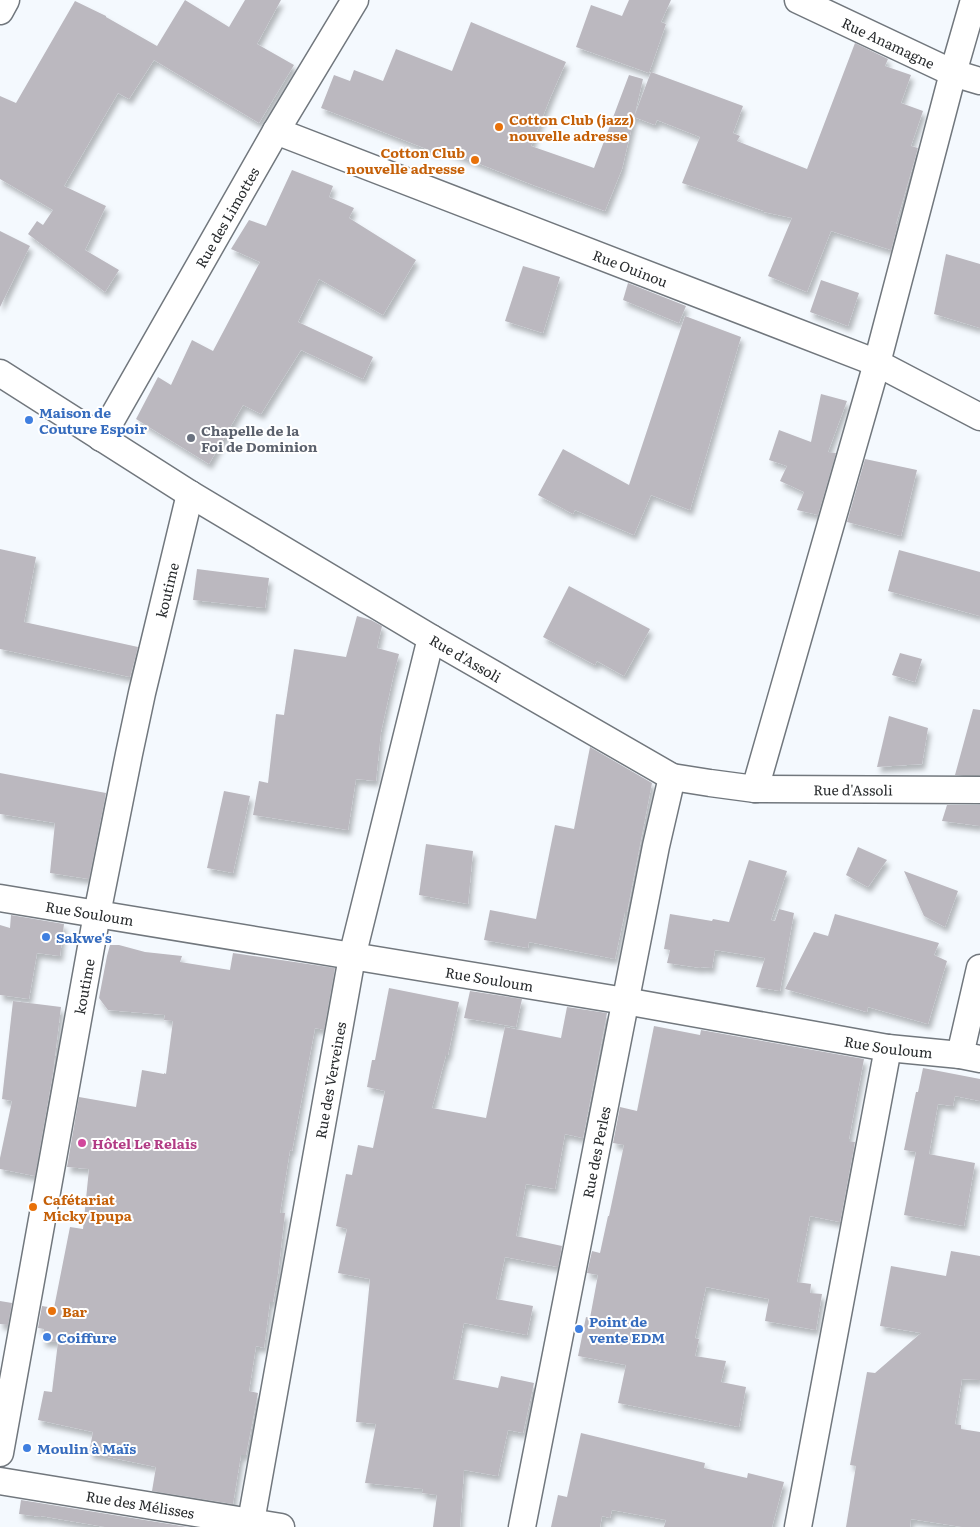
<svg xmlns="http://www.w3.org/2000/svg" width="980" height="1527" font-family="Literata,serif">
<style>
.building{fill:#bbb8bf;filter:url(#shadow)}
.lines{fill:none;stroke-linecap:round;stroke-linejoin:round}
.minor-casing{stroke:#71777d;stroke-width:29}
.minor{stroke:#fff;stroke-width:26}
.food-dot{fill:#e8710a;stroke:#fff;stroke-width:2}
.shop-dot{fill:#3f7fe0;stroke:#fff;stroke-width:2}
.worship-dot{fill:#6b7280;stroke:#fff;stroke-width:2}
.hotel-dot{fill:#d1479c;stroke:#fff;stroke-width:2}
.labels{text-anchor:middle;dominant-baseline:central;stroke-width:4;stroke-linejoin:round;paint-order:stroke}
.street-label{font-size:14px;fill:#292c2e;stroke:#fff}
.food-label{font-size:14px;font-weight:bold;fill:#c56008;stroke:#fff;text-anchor:start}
.shop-label{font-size:14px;font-weight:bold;fill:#366cbe;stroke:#fff;text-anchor:start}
.worship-label{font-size:14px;font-weight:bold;fill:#5b616d;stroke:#fff;text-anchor:start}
.hotel-label{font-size:14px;font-weight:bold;fill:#b23c85;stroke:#fff;text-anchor:start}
</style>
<defs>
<filter id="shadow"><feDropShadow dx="3" dy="5.5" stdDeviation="2.5" flood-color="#0004"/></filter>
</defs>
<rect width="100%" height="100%" fill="#f4f9fe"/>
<g class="building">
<path d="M185 0 229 27 245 0H281L257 44 294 65 259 123 154 60 129 99 118 93 64 186 106 206 85 250 119 270 105 292 28 234 37 221 43 225 53 210 0 179V96L16 103 75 1 106 16V17L157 46Z"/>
<path d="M629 0H671L661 22 666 24 649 73 576 47 591 5 622 16Z"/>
<path d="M471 22 566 62 551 96 531 146 594 168 629 75 643 79 622 169 605 211 533 185 439 148 437 153 321 108 334 75 350 81 354 70 383 81 396 49 452 71Z"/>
<path d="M855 43 888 59 885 66 911 75 901 103 923 111 911 146 918 148 896 224H898L891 250 831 231 807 292 768 276 792 218 764 212V211L682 183 700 137 657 120 655 125 634 117 651 72 743 106 733 133 740 136 737 141 807 169Z"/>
<path d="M292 170 333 186 329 197 354 208 349 218 416 260 383 315 319 279 298 322 373 357 363 379 301 350 261 414 243 405 209 464 136 419 158 377 171 385 192 340 213 351 260 262 231 249 249 220 266 226Z"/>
<path d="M0 231 30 246 0 307Z"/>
<path d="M946 254 980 264V328L934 314Z"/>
<path d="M523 266 560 277 543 333 505 321Z"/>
<path d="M821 280 859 293 848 326 810 312Z"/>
<path d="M628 283 686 306 679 323 623 300Z"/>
<path d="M685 316 741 337 690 510 651 495 634 535 575 510 573 514 538 495 563 449 629 485Z"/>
<path d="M821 394 847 401 828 452 836 453 818 515 797 510 804 492 780 481 787 466 769 460 779 430 811 442Z"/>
<path d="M865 459 917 470 901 536 847 522Z"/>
<path d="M0 549 36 557 24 622 138 647 130 677 0 649Z"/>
<path d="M899 550 980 572V616L888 591Z"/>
<path d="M197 569 269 578 265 608 193 600Z"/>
<path d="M569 586 650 629 624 676 597 661 595 665 543 637Z"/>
<path d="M357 616 371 620 382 626 377 648 399 654 394 673 381 732 376 781 356 779 348 830 253 815 259 781 268 783 276 714 284 715 294 649 346 657Z"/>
<path d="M900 653 922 659 915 682 892 675Z"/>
<path d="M973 709 980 710V775H955Z"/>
<path d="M889 716 928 728 922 764 877 767Z"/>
<path d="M590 747 652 783 627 912H625L615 959 529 942 528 948 484 940 490 910 536 919 555 825 574 829Z"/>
<path d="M0 773 106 793 89 879 50 873 55 823 0 814Z"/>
<path d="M224 791 250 796 233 873 207 868Z"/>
<path d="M947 805H980V826L942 821Z"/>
<path d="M426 844 473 851 468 904 419 895Z"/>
<path d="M858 847 887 860 868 887 846 875Z"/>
<path d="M749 860 787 871 771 920 775 921 779 909 794 913 780 991 756 987 765 958 715 950 712 968 702 967 701 968 667 963 670 950 664 949 670 914 712 921 713 919 729 922Z"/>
<path d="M904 871 958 891 945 927 924 916Z"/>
<path d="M835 914 939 943 934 955 947 961 928 1024 868 1007 867 1012 785 989 814 932 828 936Z"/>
<path d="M11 915 64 924 60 956 37 953 29 999 0 995V925L10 928Z"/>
<path d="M110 945H119L145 952 182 956 180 962 230 970 233 953 335 968 324 1030 315 1028 292 1151 290 1150 280 1213H285L278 1274 273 1302H270L264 1348 256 1346 249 1391 258 1393 246 1455H241L233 1504 152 1491 156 1467 89 1453 93 1432 38 1420 44 1391 52 1392 58 1342 42 1341 44 1329 38 1328 42 1306 54 1308 70 1227 83 1229 89 1169 67 1167 79 1097 136 1107 142 1070 164 1074V1073L166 1074 173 1021 164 1020 165 1015 108 1010 99 998 107 956Z"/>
<path d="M389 988 459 1002 448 1055H446L432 1108 486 1118 505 1027 561 1038 567 1007 607 1013 583 1138 565 1134 555 1189 526 1184 516 1236 562 1246 558 1267 505 1257 496 1299 533 1306 527 1335 464 1323 453 1379 498 1388 501 1376 534 1383 523 1433 508 1430 498 1476 464 1470 460 1527H433L437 1495 422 1493 423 1489 365 1483 376 1424 356 1422 370 1279 338 1273 347 1229 336 1226 346 1174 352 1175 358 1145 373 1148 385 1091 367 1087 372 1060H375Z"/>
<path d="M470 991 522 999 516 1027 464 1018Z"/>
<path d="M13 1001 61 1007 53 1073 35 1176 0 1169V1158L12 1101 2 1099Z"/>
<path d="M654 1026 700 1035 701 1030 864 1059 849 1139V1141L855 1142 840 1222 810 1216 797 1282 811 1284 810 1293 822 1294 816 1330 765 1321 769 1299 706 1287 695 1338 699 1339 695 1356 726 1361 721 1382 746 1387 739 1427 618 1403 626 1365 578 1356 586 1317 590 1318 598 1275 587 1273 592 1251 600 1253 608 1216H609L624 1145 613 1143 620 1107 637 1111Z"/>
<path d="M923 1068 980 1079V1101L955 1096 953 1106 938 1104 929 1154 975 1163 964 1226 904 1215 916 1152 904 1150 916 1092H918Z"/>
<path d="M951 1251 980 1256V1380L962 1379 955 1424 961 1425V1429L980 1432V1527H962L911 1519 910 1527H846L856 1466 850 1465 867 1372 875 1373 921 1333 880 1326 891 1266 946 1276Z"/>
<path d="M0 1301 12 1303 8 1325 0 1324Z"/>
<path d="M581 1433 705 1463 704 1468 747 1478 748 1473 784 1482 772 1527H664L666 1520 612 1510 610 1518 602 1516 600 1527H551L558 1495 567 1497Z"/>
<path d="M21 1500 188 1527H105L41 1516V1517L19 1514Z"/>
</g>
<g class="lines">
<defs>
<g id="minor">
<path id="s1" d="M798 0 953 73 980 81"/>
<path d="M0 11 6 0"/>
<path id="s2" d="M276 131 877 363 980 417"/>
<path id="s3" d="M0 373 190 494 431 638 672 777 710 783 755 789 980 790"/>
<path id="s4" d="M101 438 276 131 355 0"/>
<path d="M755 789 877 363 953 73 974 0"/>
<path id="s5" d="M0 898 625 1001 888 1048 960 1055 980 1059"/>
<path d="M960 1055 980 968"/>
<path id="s6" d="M0 1453 97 914 129 754 142 693 190 494"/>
<path id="s7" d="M0 1481 281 1527"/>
<path id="s8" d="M250 1527 352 957 431 638"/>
<path id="s9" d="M522 1527 656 846 672 777"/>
<path d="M798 1527 888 1048"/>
</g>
</defs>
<use href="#minor" class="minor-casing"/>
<use href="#minor" class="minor"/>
</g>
<g class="food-dot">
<circle cx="499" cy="127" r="5"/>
<circle cx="475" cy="160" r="5"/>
<circle cx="33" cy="1207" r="5"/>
<circle cx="52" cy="1311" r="5"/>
</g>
<g class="shop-dot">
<circle cx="29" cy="420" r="5"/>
<circle cx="46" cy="937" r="5"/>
<circle cx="579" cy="1329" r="5"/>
<circle cx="47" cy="1337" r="5"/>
<circle cx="27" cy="1448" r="5"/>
</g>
<circle class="worship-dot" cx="191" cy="438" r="5"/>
<circle class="hotel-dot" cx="82" cy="1143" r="5"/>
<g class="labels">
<g class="street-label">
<text stroke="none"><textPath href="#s1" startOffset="100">Rue Anamagne</textPath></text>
<text stroke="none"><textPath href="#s4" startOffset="254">Rue des Limottes</textPath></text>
<text stroke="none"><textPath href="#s2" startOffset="380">Rue Ouinou</textPath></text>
<text stroke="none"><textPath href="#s6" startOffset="879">koutime</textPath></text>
<text stroke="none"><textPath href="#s3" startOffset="546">Rue d'Assoli</textPath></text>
<text stroke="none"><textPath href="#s3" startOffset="966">Rue d'Assoli</textPath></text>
<text stroke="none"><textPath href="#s5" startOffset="91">Rue Souloum</textPath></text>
<text stroke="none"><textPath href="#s5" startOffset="496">Rue Souloum</textPath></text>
<text stroke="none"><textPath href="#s6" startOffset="474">koutime</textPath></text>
<text stroke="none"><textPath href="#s5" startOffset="901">Rue Souloum</textPath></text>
<text stroke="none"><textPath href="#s8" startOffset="454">Rue des Verveines</textPath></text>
<text stroke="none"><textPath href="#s9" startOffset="382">Rue des Perles</textPath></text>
<text stroke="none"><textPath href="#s7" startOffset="142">Rue des Mélisses</textPath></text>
</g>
<g class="food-label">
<text x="509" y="119">Cotton Club (jazz)<tspan x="509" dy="16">nouvelle adresse</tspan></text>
<text x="465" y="152" text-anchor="end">Cotton Club<tspan x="465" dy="16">nouvelle adresse</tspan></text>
<text x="43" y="1199">Cafétariat<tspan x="43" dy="16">Micky Ipupa</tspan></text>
<text x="62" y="1311">Bar</text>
</g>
<g class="shop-label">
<text x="39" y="412">Maison de<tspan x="39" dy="16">Couture Espoir</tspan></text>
<text x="56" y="937">Sakwe's</text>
<text x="589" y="1321">Point de<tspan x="589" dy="16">vente EDM</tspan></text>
<text x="57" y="1337">Coiffure</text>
<text x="37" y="1448">Moulin à Maïs</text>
</g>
<g class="worship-label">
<text x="201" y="430">Chapelle de la<tspan x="201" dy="16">Foi de Dominion</tspan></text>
</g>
<g class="hotel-label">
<text x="92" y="1143">Hôtel Le Relais</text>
</g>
</g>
</svg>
